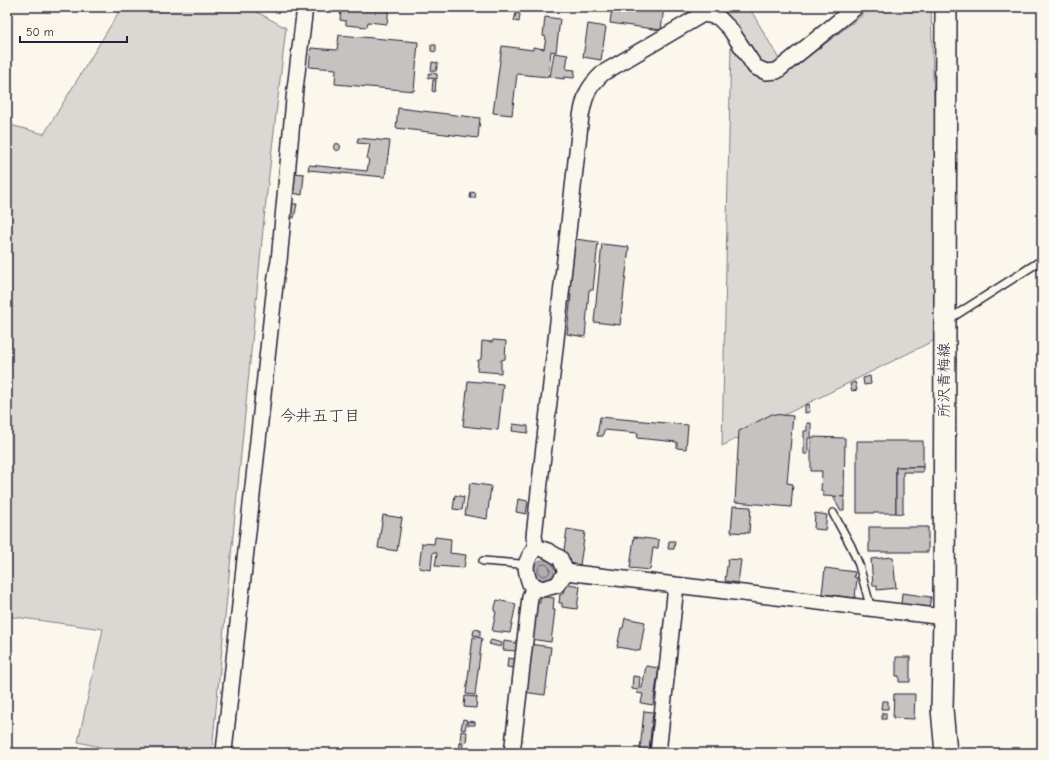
<svg xmlns="http://www.w3.org/2000/svg" width="1049" height="760" font-family="'Comic Neue','Klee One',sans-serif">
<style>
.green{fill:#dbd8d3;stroke:#7e7d87}
.water{fill:#b1aeb0;stroke:#787681}
.lines{fill:none;stroke-linecap:round;stroke-linejoin:round}
.shore{stroke:#5b5a6a;stroke-width:1}
.building{fill:#c6c2c0;stroke:#22223b}
.lane-casing{stroke:#22223b;stroke-width:10}
.street-casing{stroke:#22223b;stroke-width:18}
.secondary-casing{stroke:#22223b;stroke-width:24}
.lane{stroke:#fbf7ec;stroke-width:7}
.street{stroke:#fbf7ec;stroke-width:15}
.secondary{stroke:#fbf7ec;stroke-width:21}
.labels{text-anchor:middle;dominant-baseline:central;stroke-width:4;stroke-linejoin:round;paint-order:stroke}
.street-label{font-size:15px;fill:#22223b;stroke:#fbf7ec}
.neighbourhood-label{font-size:16px;fill:#22223b;stroke:#fbf7ec}
</style>
<rect width="100%" height="100%" fill="#fbf7ec"/>
<filter id="ink" filterUnits="userSpaceOnUse"><feTurbulence type="fractalNoise" baseFrequency=".025" numOctaves="2"/><feDisplacementMap in="SourceGraphic" scale="8" xChannelSelector="R" yChannelSelector="G"/><feConvolveMatrix kernelMatrix="1 2 1 2 8 2 1 2 1" color-interpolation-filters="sRGB"/></filter>
<g filter="url(#ink)">
<g class="green">
<path d="M122 7H248L286 28 265 209 212 750 208 753H126L78 742 103 629 7 616V124L44 134Z"/>
<path d="M719 7H749L787 73 873 7H931L941 337 722 446 731 46Z"/>
</g>
<circle class="water" cx="544" cy="570" r="10"/>
<g class="lines">
<circle class="shore" cx="544" cy="570" r="6"/>
</g>
<g class="building">
<path d="M344 7H389L387 24 368 22 367 27 346 25V21L340 20 341 9H344Z"/>
<path d="M612 7H664L661 30 610 23Z"/>
<path d="M516 13 520 14 519 22 514 21Z"/>
<path d="M545 17 560 19 556 52 551 51 548 77 517 74 512 115 493 113 502 46 533 50V47L544 49 546 37 543 36Z"/>
<path d="M588 24 606 27 601 60 583 57Z"/>
<path d="M339 35 418 42 414 91 335 84 336 69 309 67 311 48 337 50Z"/>
<path d="M431 45H436V52L431 51Z"/>
<path d="M554 53 568 55 566 69 575 70 574 78 564 77V79L550 77Z"/>
<path d="M432 62 438 63 436 71H431Z"/>
<path d="M429 73 437 74V79L428 78Z"/>
<path d="M433 80H436L435 92 432 91Z"/>
<path d="M398 108 480 118 478 138 396 128Z"/>
<path d="M358 138 390 141 385 177 308 170 309 165 367 171 369 159H367L370 144 357 143Z"/>
<circle cx="337" cy="147" r="3.5"/>
<path d="M294 173 304 174 302 195 293 193 291 191Z"/>
<path d="M471 192 476 193 475 198H470Z"/>
<path d="M292 204H297L294 218 290 217Z"/>
<path d="M575 239 598 242 593 290H589L585 337 567 334 571 295H569Z"/>
<path d="M602 244 629 247 620 325 594 322Z"/>
<path d="M493 340 506 341 505 359 501 360V373L477 371 478 360H480L481 359 482 341 492 342Z"/>
<path d="M870 376 871 384 864 385 863 378Z"/>
<path d="M468 381 503 384 498 430 463 426Z"/>
<path d="M855 382 857 390 852 391 850 384Z"/>
<path d="M809 404 810 412 805 413V405Z"/>
<path d="M772 414 793 416 787 483 793 484 791 507 735 502 739 431Z"/>
<path d="M600 417 688 425 686 449 677 448V442L637 438 638 433 604 430 603 436H597Z"/>
<path d="M807 423H811V438H808V454H804V431H807Z"/>
<path d="M513 424 528 426V433L512 431Z"/>
<path d="M811 437 845 438 844 497 823 496V491H821L822 471H811Z"/>
<path d="M857 441H923V467H896V513H857Z"/>
<path d="M896 467H923V472H903V514L896 513Z"/>
<path d="M470 483 491 486 487 519 465 515Z"/>
<path d="M455 495 464 497 462 510 453 509Z"/>
<path d="M833 496 844 497V510H840Z"/>
<path d="M518 499 528 501 526 514 516 512Z"/>
<path d="M733 506 751 507 749 533 731 532Z"/>
<path d="M815 513 827 515 825 530 814 529Z"/>
<path d="M383 515 402 518 397 551 378 548Z"/>
<rect x="869" y="527" width="59" height="25"/>
<path d="M567 529 585 532 580 565 570 563V559L563 558Z"/>
<path d="M435 537 451 539 450 553 466 555 464 568 435 566 437 553 433 552 431 570 419 568 422 543 434 544Z"/>
<path d="M634 537 659 540 658 548H653L650 570 630 568Z"/>
<path d="M669 541H675L674 549H668Z"/>
<path d="M893 557 896 588 877 590V586H873L871 559Z"/>
<path d="M728 559 741 560 738 583 725 581Z"/>
<path d="M825 568 855 572 854 577 857 578 855 598 822 594Z"/>
<path d="M564 583 580 586 577 609 562 607V603H559L560 594H563Z"/>
<path d="M902 593 931 597 929 608 901 604Z"/>
<path d="M540 596 554 598 553 610H555L551 642 530 639 534 603H540Z"/>
<path d="M497 600 516 604 510 633 492 631 496 612 494 611Z"/>
<path d="M625 618 645 622 640 651 617 647 621 628H623Z"/>
<path d="M474 629 480 630V636L473 635Z"/>
<path d="M473 637 482 638 475 695 466 694Z"/>
<path d="M491 640 502 643 501 647 489 644Z"/>
<path d="M504 641 518 643 517 651 503 650Z"/>
<path d="M529 644 551 647 545 695 523 692Z"/>
<path d="M896 657H910V682H899V676H896Z"/>
<path d="M508 658 515 659 514 668 507 667Z"/>
<path d="M646 666 659 668 653 705 641 703 643 694 637 693 638 690 632 689 633 676 640 677 639 688H642Z"/>
<path d="M894 694H915L914 719 893 718Z"/>
<path d="M465 696 477 697 476 708 464 707Z"/>
<path d="M882 701H888V709H881Z"/>
<path d="M644 711 653 712 649 750H640Z"/>
<rect x="882" y="713" width="4" height="6"/>
<path d="M463 719 467 720 465 730 461 729Z"/>
<path d="M468 721 475 722V725H468Z"/>
<path d="M461 731 467 732 466 743 460 742Z"/>
<path d="M460 743 463 744 462 753 459 752Z"/>
</g>
<g class="lines">
<defs>
<g id="lane">
<path d="M948 320 1042 260"/>
<path d="M833 513 851 546 859 565 871 609"/>
<path d="M483 561 520 564 526 566"/>
</g>
<g id="street">
<path d="M536 547 534 536 581 116C585 95 587 88 603 73L703 14 718 17 730 29 755 67 766 72 777 71 856 7"/>
<path d="M536 547 548 551 560 558 566 572 557 585 542 589 530 584C524 567 524 562 536 547Z"/>
<path d="M566 572 944 617"/>
<path d="M225 753 224 751 276 276 279 261 295 89 305 7"/>
<path d="M512 753 530 597 534 585"/>
<path d="M658 753 676 586"/>
</g>
<path id="secondary" d="M946 753 942 709 944 617 946 7"/>
</defs>
<use href="#lane" class="lane-casing"/>
<use href="#street" class="street-casing"/>
<use href="#secondary" class="secondary-casing"/>
<use href="#lane" class="lane"/>
<use href="#street" class="street"/>
<use href="#secondary" class="secondary"/>
</g>
</g>
<g class="labels">
<g class="street-label">
<text transform="translate(944 380) rotate(-90)">所沢青梅線</text>
</g>
<g class="neighbourhood-label">
<text x="320" y="416">今井五丁目</text>
</g>
</g>
<rect width="1049" height="760" fill="none" stroke="#fbf7ec" stroke-width="24"/>
<rect x="12" y="12" width="1025" height="736" fill="none" stroke="#22223b" stroke-width="1.5" filter="url(#ink)"/>
<path d="M20 36v6h107v-6" fill="none" stroke="#22223b" stroke-width="2"/>
<text x="26" y="36" font-size="12" fill="#22223b" stroke="#fbf7ec" stroke-width="3" paint-order="stroke">50 m</text>
</svg>
